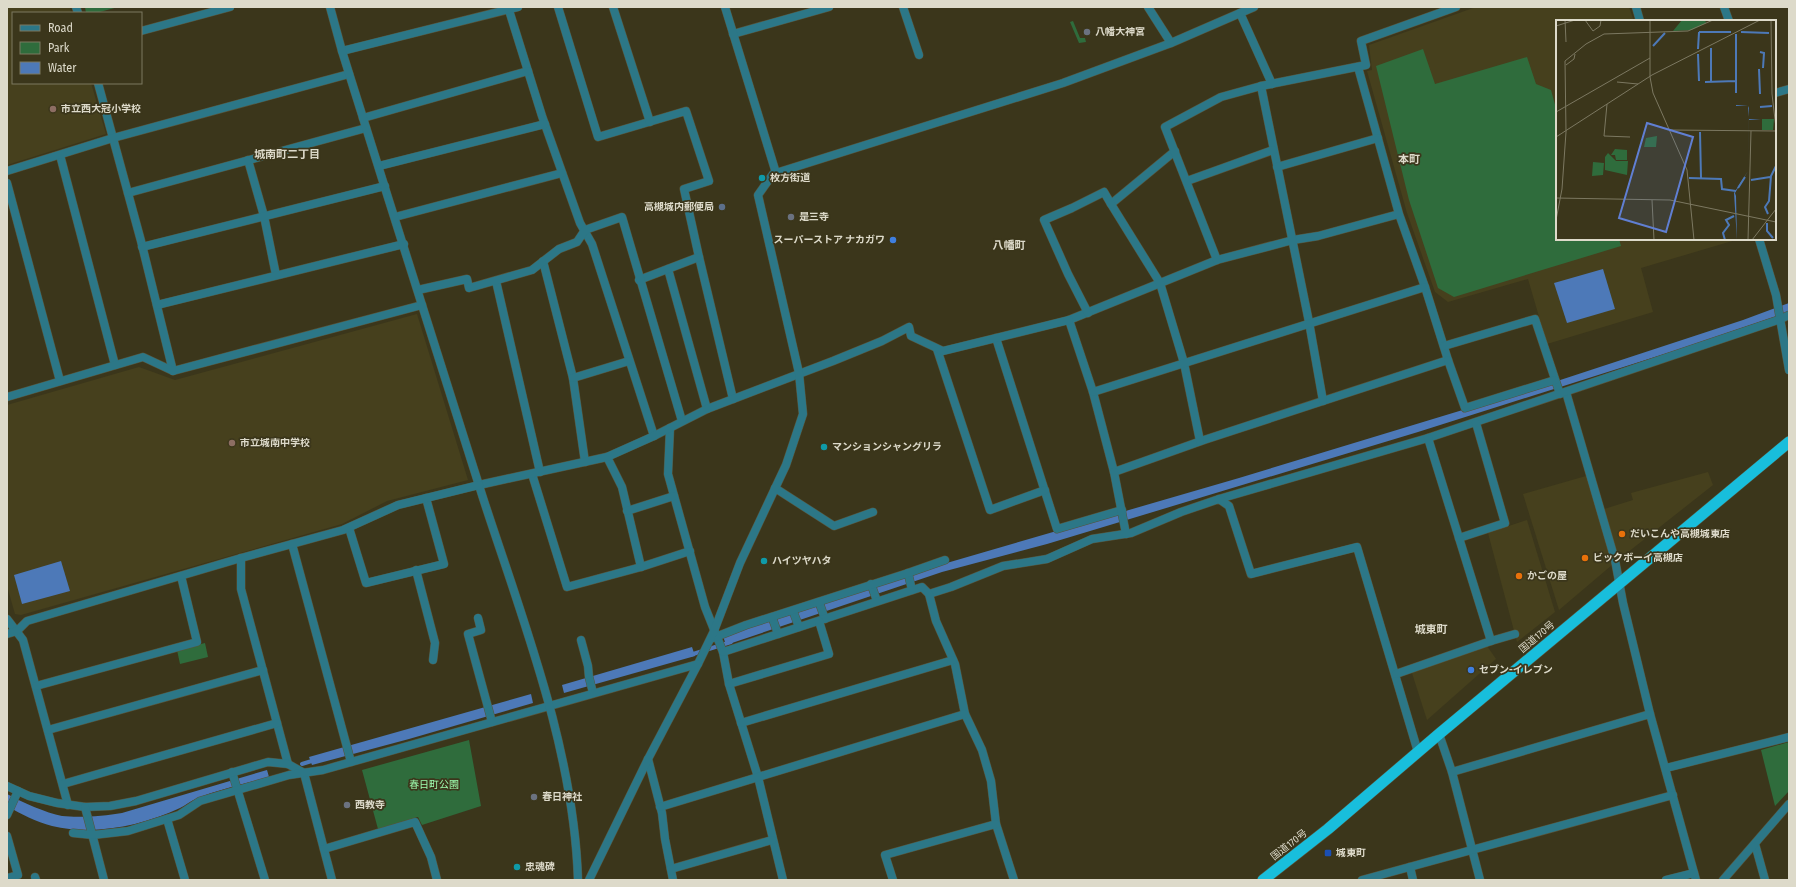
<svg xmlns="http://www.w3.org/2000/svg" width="1796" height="887" font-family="'Fira Sans Condensed','Noto Sans JP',sans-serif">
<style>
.built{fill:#46401d}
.green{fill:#2f6c3c}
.water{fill:#4d79b8}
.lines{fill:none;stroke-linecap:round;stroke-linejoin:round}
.stream{stroke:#4d79b8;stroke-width:4}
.minor-casing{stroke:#58543a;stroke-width:9}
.tertiary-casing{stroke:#58543a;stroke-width:9}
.trunk-casing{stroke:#58543a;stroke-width:12}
.minor{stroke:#2c7787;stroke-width:8}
.tertiary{stroke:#2c7787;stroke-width:8}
.trunk{stroke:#18bedc;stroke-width:11}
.worship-dot{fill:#6b7280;stroke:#3b361b;stroke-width:1.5}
.education-dot{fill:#8d6e63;stroke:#3b361b;stroke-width:1.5}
.culture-dot{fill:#0f9aa8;stroke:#3b361b;stroke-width:1.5}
.service-dot{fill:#5c6f8a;stroke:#3b361b;stroke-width:1.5}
.shop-dot{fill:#3f7fe0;stroke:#3b361b;stroke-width:1.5}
.food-dot{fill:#e8710a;stroke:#3b361b;stroke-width:1.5}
.transit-dot{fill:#1a4fb4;stroke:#3b361b;stroke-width:1.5}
.labels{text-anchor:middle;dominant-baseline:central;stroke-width:3.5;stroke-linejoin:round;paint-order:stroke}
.poi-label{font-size:10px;font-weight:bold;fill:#dddaca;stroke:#3b361b;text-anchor:start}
.street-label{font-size:10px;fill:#dddaca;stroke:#3b361b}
.park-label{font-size:10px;fill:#9efdaf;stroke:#3b361b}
.neighbourhood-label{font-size:11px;font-weight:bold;fill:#dddaca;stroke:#3b361b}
.inset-river{fill:none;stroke:#4d79b8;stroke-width:2}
.inset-road{fill:none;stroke:#7c7861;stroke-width:1}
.view{fill:#607fd3;fill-opacity:0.15;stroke:#607fd3;stroke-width:2}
.inset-edge{fill:none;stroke:#dddaca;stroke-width:2}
</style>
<rect width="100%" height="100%" fill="#3b361b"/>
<g class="built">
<path d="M7 7H70L71 13H13V83H91L106 134 7 165Z"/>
<path d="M1476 7H1629L1634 21H1557V239H1739L1641 268 1653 312 1547 344 1528 279 1448 302 1435 292 1407 213 1367 71 1372 70 1369 45Z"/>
<path d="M417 314 468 480 387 501 342 524 21 615 15 614 7 586V405L139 367 175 380Z"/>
<path d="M1708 472 1713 485 1618 560 1604 509 1633 500 1631 493Z"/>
<path d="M1586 476 1612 565 1559 610 1523 494Z"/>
<path d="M1527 520 1555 612 1517 642 1488 533Z"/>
<path d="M1487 646 1496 659 1427 720 1411 670Z"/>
</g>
<g class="green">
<path d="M85 7H118L96 13H86Z"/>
<path d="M1073 21 1080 38H1085L1086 42 1079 43 1070 22Z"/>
<path d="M1423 49 1435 84 1527 57 1536 84 1551 90 1557 112V239H1619L1621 246 1454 297 1438 288 1409 200 1376 66Z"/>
<path d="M205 643 208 657 180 664 177 650Z"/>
<path d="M469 740 481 806 422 825 418 817 378 829 362 770Z"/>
<path d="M1789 742V791L1775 806 1761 750Z"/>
</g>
<g class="water">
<path d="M1603 269 1615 309 1567 323 1554 283Z"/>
<path d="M1789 303V312L1674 351 1418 432 1047 544 942 572 726 645 723 636 933 567 1239 478 1542 386 1743 320Z"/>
<path d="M61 561 70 591 22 604 14 575Z"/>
<path d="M692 647 695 656 564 693 562 685Z"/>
<path d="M531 694 533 703 409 739 312 765 309 757Z"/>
<path d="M267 770 269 777C245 784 219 789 196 799 190 801 185 806 180 808 141 826 94 836 52 826 36 822 21 814 7 806V794C22 802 46 813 62 816 80 818 104 816 122 813Z"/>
</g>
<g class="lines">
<g class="stream">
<path d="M690 655 731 642"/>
<path d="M302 764 315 760"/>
</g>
<defs>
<g id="minor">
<path d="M76 7 78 13"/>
<path d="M508 7 542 116 580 223 592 244 654 436"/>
<path d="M558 7 598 137 686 111 709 181 684 189 699 257 733 399"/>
<path d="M613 7 650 122"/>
<path d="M903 7 919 55"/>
<path d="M1148 7 1171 43"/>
<path d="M1636 7 1640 21"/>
<path d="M1724 7 1729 21"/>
<path d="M1240 13 1272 84"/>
<path d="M141 31 230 7"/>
<path d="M733 34 829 7"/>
<path d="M342 51 518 7"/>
<path d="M1358 67 1399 214 1425 287 1448 360 1204 440 1114 472 1093 392 1069 320 1217 260 1293 240 1318 236 1399 214"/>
<path d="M98 83 141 241 173 371"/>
<path d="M1261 86 1309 322 1323 401"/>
<path d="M1775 93 1789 89"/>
<path d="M363 118 528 71"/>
<path d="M1175 151 1111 204 1160 283 1184 363 1200 441"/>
<path d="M60 155 115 365"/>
<path d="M248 160 264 216 276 275"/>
<path d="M379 166 545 124"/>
<path d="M1277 167 1378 138"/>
<path d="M7 171 113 138 349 74"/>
<path d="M776 173 1063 83 1171 43 1254 7"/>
<path d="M1187 181 1273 150"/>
<path d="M7 183 60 381"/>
<path d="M128 193 366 128"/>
<path d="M395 217 562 173"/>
<path d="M1759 239 1776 295 1789 370"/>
<path d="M142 247 385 186"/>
<path d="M1217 260 1165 127 1221 97 1261 86 1366 65 1361 41 1456 7"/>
<path d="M543 261 573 378 585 462"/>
<path d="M668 269 707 409"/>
<path d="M639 280 699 257"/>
<path d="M496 281 540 472"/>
<path d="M418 290 467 279 469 288 532 270 559 249 577 242 585 230 622 217 682 421"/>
<path d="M157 305 404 244"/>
<path d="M1088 313 1068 274 1044 220 1072 208 1104 192 1111 204"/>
<path d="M996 338 1057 529 1122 510"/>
<path d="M1444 346 1535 319 1560 394"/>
<path d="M937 349 990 510 1045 490"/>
<path d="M1448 360 1465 408 1555 380"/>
<path d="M573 378 629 361"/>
<path d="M1093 392 1425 287"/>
<path d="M1566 392 1615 560 1623 603 1650 714"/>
<path d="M7 397 143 357 173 371 422 305"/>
<path d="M670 428 668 474 705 607 723 652 729 684 758 777 783 880"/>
<path d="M607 457 622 487 641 567"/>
<path d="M1114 472 1126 534"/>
<path d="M532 474 567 587 641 567 690 551"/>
<path d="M479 485 607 457 654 436 707 409 833 361 882 341 909 327 911 336 943 351 1069 320"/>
<path d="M775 488 834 526 873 512"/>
<path d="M1219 499 1428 438 1781 319 1789 315"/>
<path d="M627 511 674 496"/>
<path d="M349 528 366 583 444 564 426 498"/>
<path d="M1459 538 1505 523 1476 423"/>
<path d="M292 544 351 762"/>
<path d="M241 558V589L288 764"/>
<path d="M416 570 435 643 433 660"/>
<path d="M908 573 912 590"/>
<path d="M871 584 877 601"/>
<path d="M929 594 951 587 1003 566 1047 559 1092 539 1131 533 1181 512 1219 499 1229 506 1251 574 1357 547 1418 752"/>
<path d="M819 602 825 619"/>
<path d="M793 611 799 627"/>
<path d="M772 617 778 634"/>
<path d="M478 618 481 630 468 634 492 722"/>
<path d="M7 619 23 640 68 805"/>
<path d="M713 638 746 625 908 573 945 560"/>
<path d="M581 640 588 666 589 677 593 693"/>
<path d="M1491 641 1515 634"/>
<path d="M723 652 922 587 929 594 936 621 955 664 965 714 982 750 991 781 996 824 1014 880"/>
<path d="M698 664 714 631 740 563 786 465 803 414 799 373 758 195 773 174 776 173 725 7"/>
<path d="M1396 674 1491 641 1428 438"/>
<path d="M729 684 829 654 819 621"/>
<path d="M36 686 197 642 181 576"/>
<path d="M741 723 953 660"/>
<path d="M48 730 263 670"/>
<path d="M1439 734 1452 772 1480 880"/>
<path d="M648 759 662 813 665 839 673 880"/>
<path d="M1666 768 1789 737"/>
<path d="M232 772 265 880"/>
<path d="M1452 772 1650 714 1696 880"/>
<path d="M63 784 277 723"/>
<path d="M7 786 29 796 57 803 85 807 110 806 136 801 268 762 288 764 304 773 332 880"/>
<path d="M85 807 104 880"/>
<path d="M660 807 965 714"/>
<path d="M7 815 18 791"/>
<path d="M167 819 185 880"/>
<path d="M73 833 93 835 128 831 179 815 200 801 289 775 323 770 698 664 648 759 589 880"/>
<path d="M7 836 18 875 7 878"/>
<path d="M1755 844 1765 880"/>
<path d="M324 849 415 822 431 857 437 880"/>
<path d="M1410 867 1413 880"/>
<path d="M671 869 772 840"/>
<path d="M35 877 36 880"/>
<path d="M893 880 885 855 996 824"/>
<path d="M1362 880 1673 795"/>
<path d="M1666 880 1694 873"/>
<path d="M1723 880 1789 804"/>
</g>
<g id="tertiary">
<path d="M330 7 342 51C389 200 435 349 483 498 523 621 574 750 578 880"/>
<path d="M7 634 17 631 27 621 241 558 343 530 398 505 479 485"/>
</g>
<path id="trunk" d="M1263 880 1328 829 1439 734 1789 442"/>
</defs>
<use href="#minor" class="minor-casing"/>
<use href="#tertiary" class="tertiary-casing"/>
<use href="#trunk" class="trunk-casing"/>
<use href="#minor" class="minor"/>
<use href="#tertiary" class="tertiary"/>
<use href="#trunk" class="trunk"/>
</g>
<g class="worship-dot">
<circle cx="1087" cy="32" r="4"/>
<circle cx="791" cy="217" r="4"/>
<circle cx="534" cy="797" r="4"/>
<circle cx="347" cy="805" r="4"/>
</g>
<g class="education-dot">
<circle cx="53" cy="109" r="4"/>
<circle cx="232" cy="443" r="4"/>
</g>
<g class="culture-dot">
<circle cx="762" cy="178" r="4"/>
<circle cx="824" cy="447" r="4"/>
<circle cx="764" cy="561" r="4"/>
<circle cx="517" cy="867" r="4"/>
</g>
<circle class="service-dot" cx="722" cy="207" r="4"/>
<g class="shop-dot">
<circle cx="893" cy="240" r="4"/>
<circle cx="1471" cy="670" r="4"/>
</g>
<g class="food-dot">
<circle cx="1622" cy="534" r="4"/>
<circle cx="1585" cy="558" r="4"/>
<circle cx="1519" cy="576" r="4"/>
</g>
<rect class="transit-dot" x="1324" y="849" width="8" height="8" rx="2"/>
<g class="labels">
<g class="poi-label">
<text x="1095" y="32">八幡大神宮</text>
<text x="61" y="109">市立西大冠小学校</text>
<text x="770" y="178">枚方街道</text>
<text x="714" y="207" text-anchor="end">高槻城内郵便局</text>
<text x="799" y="217">是三寺</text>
<text x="885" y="240" text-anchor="end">スーパーストア ナカガワ</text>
<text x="240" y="443">市立城南中学校</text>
<text x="832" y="447">マンションシャングリラ</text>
<text x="1630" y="534">だいこんや高槻城東店</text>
<text x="1593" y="558">ビックボーイ高槻店</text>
<text x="772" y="561">ハイツヤハタ</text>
<text x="1527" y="576">かごの屋</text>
<text x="1479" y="670">セブン-イレブン</text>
<text x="542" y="797">春日神社</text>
<text x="355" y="805">西教寺</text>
<text x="1336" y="853">城東町</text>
<text x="525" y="867">忠魂碑</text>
</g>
<g class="street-label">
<text transform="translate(1537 637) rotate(-40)">国道170号</text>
<text transform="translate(1289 845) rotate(-38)">国道170号</text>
</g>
<g class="park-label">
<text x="434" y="785">春日町公園</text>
</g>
<g class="neighbourhood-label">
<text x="287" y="154">城南町二丁目</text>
<text x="1409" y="159">本町</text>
<text x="1009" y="245">八幡町</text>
<text x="1431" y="629">城東町</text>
</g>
</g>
<g transform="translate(1556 20)">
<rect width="220" height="220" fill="#3b361b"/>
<path d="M126 0H149L150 3 136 10 117 11ZM206 99H218L217 110H206ZM101 116 100 127H88L90 118ZM59 129 71 130V140H60L59 135H55ZM52 133 60 141H72L71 155 49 150V137ZM37 142 48 143 47 155 36 156Z" fill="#2f6c3c"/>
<path d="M180 74V85L192 86 193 88V99H205L193 100 192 151 179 173 180 176 181 220 178 173 192 151 193 97 192 86H180Z" fill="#4d79b8"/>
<path class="inset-river" d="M143 12H175M185 12 213 13M180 14V73M97 26 109 13M155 28V62M142 29 143 12M204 32 208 33 207 48M142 34 143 61M203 49 204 74M149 62 180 61M204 87 216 86M144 112 145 158M133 158 165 159 166 169 180 171M195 160 214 157M182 168 189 157M212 194 209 187 213 181 215 156 220 146M211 203V211L217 218M169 220 167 213 173 205 170 200 178 196"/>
<path class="inset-road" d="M9 0 10 22M29 0 37 11 44 6 45 0M94 0V57M215 0 216 74 220 108M0 6 19 0M10 45 18 39 19 34M94 57 97 73 131 150 138 220M61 62 82 64M51 84 48 116 74 117M0 92 94 38M114 110 220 111M10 112 9 41 30 24 48 14 132 11 157 0M0 117 96 55 204 0M0 178 114 180 220 202M96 180 98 220M0 200 6 169 10 112M192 220 195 111M196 220 220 189"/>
<path class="view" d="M91 103 137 117 110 212 63 198Z"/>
<rect width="220" height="220" class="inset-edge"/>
</g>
<rect width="1796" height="887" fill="none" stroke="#dddaca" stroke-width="16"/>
<rect x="12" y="12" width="130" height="72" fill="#3b361b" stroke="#7c7861"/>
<rect x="20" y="25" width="20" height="6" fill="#2c7787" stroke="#7c7861"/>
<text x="48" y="32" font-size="12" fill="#dddaca">Road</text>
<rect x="20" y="42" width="20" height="12" fill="#2f6c3c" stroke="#7c7861"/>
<text x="48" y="52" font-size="12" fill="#dddaca">Park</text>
<rect x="20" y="62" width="20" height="12" fill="#4d79b8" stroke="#7c7861"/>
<text x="48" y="72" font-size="12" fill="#dddaca">Water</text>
</svg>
